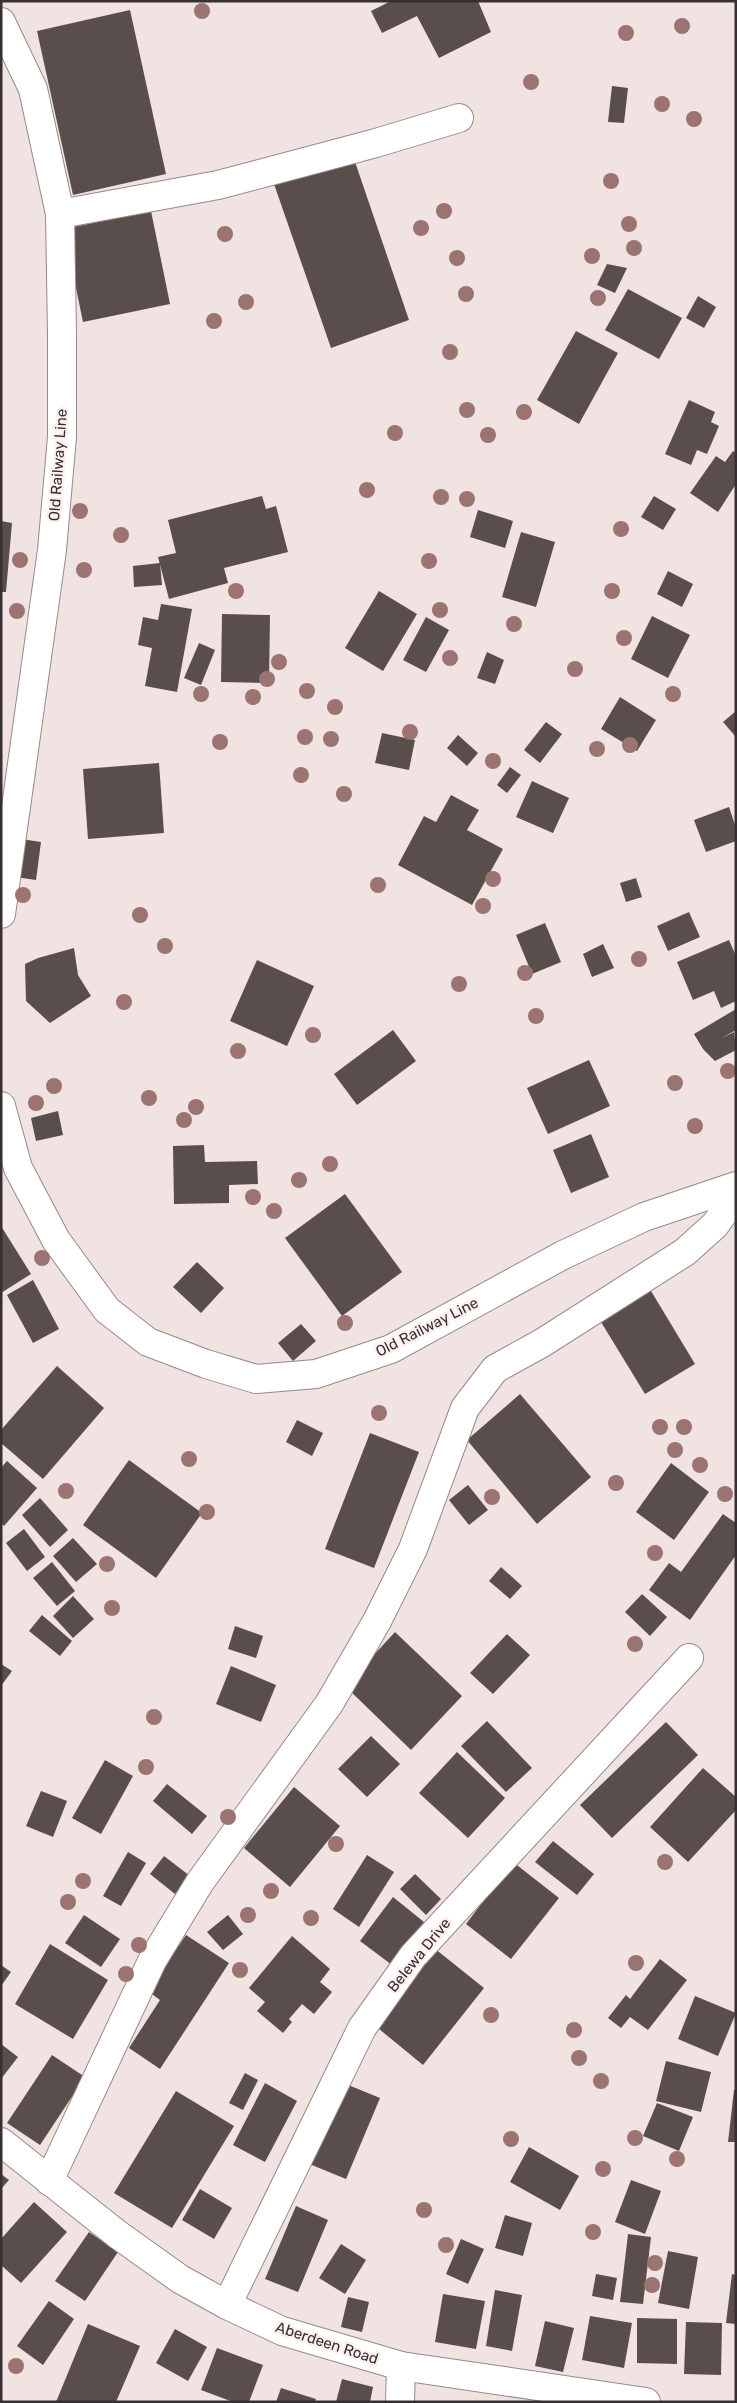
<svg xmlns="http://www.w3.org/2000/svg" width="737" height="2403" font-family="Rubik,sans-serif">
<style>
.building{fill:#594e4c}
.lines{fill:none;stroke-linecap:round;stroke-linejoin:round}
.street-casing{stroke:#968988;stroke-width:30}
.secondary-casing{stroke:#968988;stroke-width:30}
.street{stroke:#fff;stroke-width:28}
.secondary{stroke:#fff;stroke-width:28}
.tree{fill:#9b7371}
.labels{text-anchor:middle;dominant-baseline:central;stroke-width:5;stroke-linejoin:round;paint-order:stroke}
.street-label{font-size:15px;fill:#363130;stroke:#fef0ee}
</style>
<rect width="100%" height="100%" fill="#f1e3e1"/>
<g class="building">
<path d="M391 1H478L491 32 439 58 417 16 382 33 371 11Z"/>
<path d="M130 10 166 174 73 195 37 31Z"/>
<path d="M612 86 628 88 624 123 608 122Z"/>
<path d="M353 156 409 320 331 348 274 184Z"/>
<path d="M151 211 170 304 83 322 64 229Z"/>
<path d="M607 264 627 268 615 293 597 285Z"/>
<path d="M628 289 682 318 659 359 605 330Z"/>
<path d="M698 296 716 307 704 328 686 318Z"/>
<path d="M576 331 618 353 579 424 537 400Z"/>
<path d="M689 400 715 412 711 422 719 426 707 454 697 450 691 465 665 454Z"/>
<path d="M733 451 736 453V484L718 512 690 493 716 456 725 462Z"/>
<path d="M262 496 266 509 276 506 288 552 224 568 228 583 169 599 158 557 176 553 168 520Z"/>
<path d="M654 496 676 509 663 530 641 517Z"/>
<path d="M478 510 513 521 505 548 470 537Z"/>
<path d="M1 521 12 523 6 592H1Z"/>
<path d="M521 532 555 542 536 607 502 597Z"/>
<path d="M160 563 162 585 134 587 133 566Z"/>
<path d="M668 571 693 584 682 607 657 594Z"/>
<path d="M379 591 417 614 383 671 345 648Z"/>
<path d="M161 604 192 609 177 692 145 686 152 648 138 645 143 617 158 620Z"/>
<path d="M222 614 270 615 269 683 221 682Z"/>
<path d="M652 616 690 635 668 678 631 659Z"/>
<path d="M426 617 449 630 426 672 403 660Z"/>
<path d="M199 643 215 650 201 685 184 678Z"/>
<path d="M487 652 504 660 495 684 477 678Z"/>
<path d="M620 697 656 720 637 751 601 729Z"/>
<path d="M736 711V737L723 722Z"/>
<path d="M546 722 562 734 540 763 524 750Z"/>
<path d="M382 733 415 740 409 770 375 763Z"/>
<path d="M458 735 478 753 467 766 447 748Z"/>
<path d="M159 763 164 833 88 839 83 769Z"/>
<path d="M510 767 521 775 507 793 497 785Z"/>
<path d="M532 781 569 798 553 833 516 817Z"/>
<path d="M451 795 479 810 467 830 503 849 472 905 398 865 424 816 436 822Z"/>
<path d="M729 807 736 828V841L706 852 694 820Z"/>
<path d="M21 839 41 842 36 880 15 877Z"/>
<path d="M636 878 642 897 626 902 620 883Z"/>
<path d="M689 912 700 937 668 951 657 926Z"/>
<path d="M545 923 561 962 532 974 516 935Z"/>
<path d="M729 940 736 956V1001L721 1008 714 991 693 1000 677 962Z"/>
<path d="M603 944 614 968 592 977 583 954Z"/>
<path d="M74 948 78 975 91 996 50 1023 26 1001 25 964 38 958Z"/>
<path d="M257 960 314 986 287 1046 230 1021Z"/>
<path d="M736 1009V1030L722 1038 734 1032 736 1050 715 1061 703 1049 694 1034Z"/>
<path d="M393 1030 416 1061 357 1105 334 1074Z"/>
<path d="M589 1060 610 1106 548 1134 527 1088Z"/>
<path d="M58 1111 63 1135 36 1141 31 1118Z"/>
<path d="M591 1134 609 1177 571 1193 553 1150Z"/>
<path d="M204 1145 205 1162 257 1161 258 1184 229 1185V1203L174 1204 173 1146Z"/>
<path d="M345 1194 402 1272 342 1316 285 1238Z"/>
<path d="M1 1226 31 1274 1 1293Z"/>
<path d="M197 1262 224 1288 201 1313 173 1287Z"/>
<path d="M33 1280 59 1329 33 1343 7 1295Z"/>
<path d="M651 1291 695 1364 645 1394 601 1322Z"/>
<path d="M301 1324 316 1341 293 1361 278 1343Z"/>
<path d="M57 1366 104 1408 43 1479 1 1443V1430Z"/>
<path d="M520 1394 591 1477 537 1524 467 1440Z"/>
<path d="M297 1420 323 1433 312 1456 286 1442Z"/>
<path d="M370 1433 419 1452 374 1568 325 1549Z"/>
<path d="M129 1460 202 1513 156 1578 83 1525Z"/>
<path d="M7 1461 37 1488 4 1526 1 1523V1468Z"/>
<path d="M671 1463 709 1492 674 1540 636 1512Z"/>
<path d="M468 1485 488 1510 469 1525 449 1500Z"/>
<path d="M40 1498 68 1530 50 1547 22 1515Z"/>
<path d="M723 1514 736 1523V1555L690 1620 649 1590 669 1563 681 1572Z"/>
<path d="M24 1529 45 1557 27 1571 6 1543Z"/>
<path d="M73 1538 97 1564 76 1582 53 1556Z"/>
<path d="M52 1562 75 1591 57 1606 33 1578Z"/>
<path d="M501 1567 522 1586 510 1599 489 1581Z"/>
<path d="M642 1594 667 1617 650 1636 625 1612Z"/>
<path d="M73 1596 94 1619 73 1638 53 1616Z"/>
<path d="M42 1615 72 1641 60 1656 29 1631Z"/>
<path d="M235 1626 263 1636 256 1658 228 1649Z"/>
<path d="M395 1632 462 1696 411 1750 345 1686Z"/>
<path d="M507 1634 530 1655 493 1694 470 1673Z"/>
<path d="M1 1664 12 1671 1 1686Z"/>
<path d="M231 1666 276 1685 261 1722 216 1704Z"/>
<path d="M487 1721 532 1768 506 1792 461 1746Z"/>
<path d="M666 1722 698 1755 612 1838 580 1805Z"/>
<path d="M371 1736 400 1764 367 1797 338 1769Z"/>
<path d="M457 1752 505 1798 468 1838 419 1793Z"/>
<path d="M105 1760 133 1776 101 1834 72 1818Z"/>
<path d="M703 1768 736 1797V1810L688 1862 650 1827Z"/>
<path d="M167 1784 207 1816 192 1834 153 1801Z"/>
<path d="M294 1787 340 1826 290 1887 244 1848Z"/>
<path d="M41 1791 67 1801 53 1837 26 1826Z"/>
<path d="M553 1841 594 1874 577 1895 535 1862Z"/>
<path d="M128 1852 146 1863 121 1906 103 1896Z"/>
<path d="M367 1855 394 1872 359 1927 333 1909Z"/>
<path d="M164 1856 190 1876 175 1894 150 1874Z"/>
<path d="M513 1862 559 1898 511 1959 466 1924Z"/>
<path d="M415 1874 441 1899 426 1915 400 1889Z"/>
<path d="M393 1897 424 1922 392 1965 360 1941Z"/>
<path d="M84 1915 120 1939 101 1967 65 1943Z"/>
<path d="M228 1915 243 1934 223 1950 207 1932Z"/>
<path d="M186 1935 229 1963 160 2069 129 2048 160 2000 148 1991Z"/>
<path d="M292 1936 330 1969 320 1982 332 1992 314 2014 302 2004 289 2019 292 2022 283 2033 257 2011 265 2002 249 1988Z"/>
<path d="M50 1944 108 1980 73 2039 15 2004Z"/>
<path d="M434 1948 484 1988 423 2065 373 2024Z"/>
<path d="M660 1959 687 1980 648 2030 630 2017 621 2028 608 2018 626 1995 630 1999Z"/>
<path d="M1 1965 11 1972 1 1986Z"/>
<path d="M695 1996 736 2013 718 2056 678 2039Z"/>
<path d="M1 2044 18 2057 1 2079Z"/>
<path d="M52 2055 85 2077 40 2145 7 2123Z"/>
<path d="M666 2061 711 2072 701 2112 656 2101Z"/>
<path d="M245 2073 258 2080 243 2110 229 2103Z"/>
<path d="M341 2082 380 2098 346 2179 307 2163Z"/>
<path d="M265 2083 297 2101 265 2162 233 2145Z"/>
<path d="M734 2090H736V2142H728Z"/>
<path d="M176 2091 234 2126 172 2228 114 2193Z"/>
<path d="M657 2103 693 2117 679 2151 643 2136Z"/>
<path d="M529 2147 579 2176 560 2210 510 2182Z"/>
<path d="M1 2174 9 2180 1 2189Z"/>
<path d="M631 2180 661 2191 645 2234 615 2222Z"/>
<path d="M200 2189 232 2208 214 2239 182 2220Z"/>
<path d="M34 2202 67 2232 21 2283 1 2265V2239Z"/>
<path d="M296 2206 328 2220 298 2292 265 2279Z"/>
<path d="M505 2215 532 2223 523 2256 495 2248Z"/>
<path d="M89 2232 118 2252 85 2301 55 2281Z"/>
<path d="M628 2234 651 2237 643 2304 620 2302Z"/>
<path d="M461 2239 484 2249 468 2284 446 2274Z"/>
<path d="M341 2244 366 2260 345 2294 319 2278Z"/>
<path d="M668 2251 698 2257 689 2309 658 2303Z"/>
<path d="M596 2274 617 2278 613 2300 592 2296Z"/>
<path d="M732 2274 736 2275V2324L726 2323Z"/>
<path d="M495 2290 522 2295 512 2351 486 2346Z"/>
<path d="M443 2294 485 2301 476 2349 435 2342Z"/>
<path d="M348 2297 369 2302 362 2332 341 2327Z"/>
<path d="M49 2301 74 2319 43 2365 17 2346Z"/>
<path d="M590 2316 632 2323 624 2368 582 2360Z"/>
<path d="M637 2318 677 2319V2364L637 2363Z"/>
<path d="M545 2321 574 2328 563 2372 535 2366Z"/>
<path d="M686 2322 722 2323 721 2375 684 2374Z"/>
<path d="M88 2324 140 2346 116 2402H56Z"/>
<path d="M175 2329 207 2347 188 2381 156 2363Z"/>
<path d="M217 2348 263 2365 249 2402H233L201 2390Z"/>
<path d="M342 2379 373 2387 370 2402H336Z"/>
<path d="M281 2388 316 2399 315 2402H276Z"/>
</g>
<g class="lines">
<defs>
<g id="street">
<path d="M1 22 33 89 60 214 62 334V437L52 550 1 914"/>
<path d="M60 214 218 185 376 143 459 118"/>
<path d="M1 1106 18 1168 56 1240 107 1310 148 1342 206 1364 256 1379 316 1374 391 1349 563 1255 644 1217 736 1186"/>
<path d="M49 2181 152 1961 200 1882 329 1704 377 1621 413 1549 465 1408 495 1369 542 1343 685 1252 715 1225 736 1196"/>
<path d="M227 2305 362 2028 413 1956 689 1658"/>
<path d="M400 2402 401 2366"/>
</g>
<path id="secondary" d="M1 2142 117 2234 180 2279 227 2305 282 2331 401 2366 646 2402"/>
</defs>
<use href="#street" class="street-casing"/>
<use href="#secondary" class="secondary-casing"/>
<use href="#street" class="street"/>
<use href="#secondary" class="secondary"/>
</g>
<g class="tree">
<circle cx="202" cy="11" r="8"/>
<circle cx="682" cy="26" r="8"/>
<circle cx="626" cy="33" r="8"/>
<circle cx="531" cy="82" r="8"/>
<circle cx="662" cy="104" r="8"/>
<circle cx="694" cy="119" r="8"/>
<circle cx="611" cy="181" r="8"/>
<circle cx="444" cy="211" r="8"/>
<circle cx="629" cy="224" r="8"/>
<circle cx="421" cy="228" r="8"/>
<circle cx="225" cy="234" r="8"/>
<circle cx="634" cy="248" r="8"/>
<circle cx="592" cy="256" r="8"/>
<circle cx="457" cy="258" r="8"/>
<circle cx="466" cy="294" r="8"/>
<circle cx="598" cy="298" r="8"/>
<circle cx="246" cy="302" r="8"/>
<circle cx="214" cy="321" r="8"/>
<circle cx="450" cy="352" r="8"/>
<circle cx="467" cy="410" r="8"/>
<circle cx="524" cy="412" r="8"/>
<circle cx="395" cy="433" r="8"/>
<circle cx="488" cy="435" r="8"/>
<circle cx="367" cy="490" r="8"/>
<circle cx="441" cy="497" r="8"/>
<circle cx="467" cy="499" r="8"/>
<circle cx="80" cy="511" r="8"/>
<circle cx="621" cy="529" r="8"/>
<circle cx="121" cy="535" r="8"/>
<circle cx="20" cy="560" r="8"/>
<circle cx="429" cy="561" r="8"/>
<circle cx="84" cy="570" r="8"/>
<circle cx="236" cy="591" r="8"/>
<circle cx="612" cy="591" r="8"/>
<circle cx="440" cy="610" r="8"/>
<circle cx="17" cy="611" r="8"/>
<circle cx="514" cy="624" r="8"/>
<circle cx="624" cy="638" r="8"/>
<circle cx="450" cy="658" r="8"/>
<circle cx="279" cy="662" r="8"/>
<circle cx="575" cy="669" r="8"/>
<circle cx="267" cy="679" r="8"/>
<circle cx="307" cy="691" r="8"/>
<circle cx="201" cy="694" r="8"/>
<circle cx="673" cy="694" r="8"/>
<circle cx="253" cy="697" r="8"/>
<circle cx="335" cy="707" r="8"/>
<circle cx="410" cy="732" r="8"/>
<circle cx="305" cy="737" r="8"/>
<circle cx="331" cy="739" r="8"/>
<circle cx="220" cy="742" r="8"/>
<circle cx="630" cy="745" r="8"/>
<circle cx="597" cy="749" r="8"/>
<circle cx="493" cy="761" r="8"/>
<circle cx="301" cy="775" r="8"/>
<circle cx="344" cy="794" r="8"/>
<circle cx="493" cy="879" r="8"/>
<circle cx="378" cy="885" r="8"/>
<circle cx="23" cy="895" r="8"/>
<circle cx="483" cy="906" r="8"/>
<circle cx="140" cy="915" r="8"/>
<circle cx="165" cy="946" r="8"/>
<circle cx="639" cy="959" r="8"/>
<circle cx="525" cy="973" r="8"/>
<circle cx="459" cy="984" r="8"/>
<circle cx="124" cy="1002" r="8"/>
<circle cx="536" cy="1016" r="8"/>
<circle cx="313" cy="1035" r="8"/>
<circle cx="238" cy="1051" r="8"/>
<circle cx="728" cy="1071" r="8"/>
<circle cx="675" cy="1083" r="8"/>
<circle cx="54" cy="1086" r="8"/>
<circle cx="149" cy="1098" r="8"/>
<circle cx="36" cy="1103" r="8"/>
<circle cx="196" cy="1107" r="8"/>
<circle cx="184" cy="1120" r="8"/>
<circle cx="695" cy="1126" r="8"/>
<circle cx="330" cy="1164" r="8"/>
<circle cx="299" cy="1180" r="8"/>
<circle cx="253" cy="1197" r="8"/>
<circle cx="274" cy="1211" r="8"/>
<circle cx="42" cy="1258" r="8"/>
<circle cx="345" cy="1323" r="8"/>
<circle cx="379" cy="1413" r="8"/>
<circle cx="660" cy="1427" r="8"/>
<circle cx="684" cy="1427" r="8"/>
<circle cx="675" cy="1450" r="8"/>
<circle cx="189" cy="1459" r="8"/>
<circle cx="700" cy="1465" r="8"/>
<circle cx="616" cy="1483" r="8"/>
<circle cx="66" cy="1491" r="8"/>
<circle cx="725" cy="1494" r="8"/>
<circle cx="492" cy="1497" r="8"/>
<circle cx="207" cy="1512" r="8"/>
<circle cx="655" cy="1553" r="8"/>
<circle cx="107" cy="1564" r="8"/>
<circle cx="112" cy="1608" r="8"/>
<circle cx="635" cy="1644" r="8"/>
<circle cx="154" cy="1717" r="8"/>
<circle cx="146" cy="1767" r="8"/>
<circle cx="228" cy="1817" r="8"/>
<circle cx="336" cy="1844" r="8"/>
<circle cx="665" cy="1862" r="8"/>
<circle cx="83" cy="1881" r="8"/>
<circle cx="271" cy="1891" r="8"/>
<circle cx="68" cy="1902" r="8"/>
<circle cx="248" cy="1915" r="8"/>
<circle cx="311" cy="1918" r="8"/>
<circle cx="139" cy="1945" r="8"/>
<circle cx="636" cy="1963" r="8"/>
<circle cx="240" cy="1970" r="8"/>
<circle cx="126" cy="1974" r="8"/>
<circle cx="491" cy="2015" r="8"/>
<circle cx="574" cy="2030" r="8"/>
<circle cx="579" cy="2058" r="8"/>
<circle cx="601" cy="2081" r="8"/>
<circle cx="635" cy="2138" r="8"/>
<circle cx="511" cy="2139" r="8"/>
<circle cx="677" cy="2159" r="8"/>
<circle cx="603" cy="2169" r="8"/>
<circle cx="424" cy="2210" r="8"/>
<circle cx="593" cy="2232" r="8"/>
<circle cx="446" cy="2245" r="8"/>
<circle cx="655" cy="2263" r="8"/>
<circle cx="652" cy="2285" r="8"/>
<circle cx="16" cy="2366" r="8"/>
</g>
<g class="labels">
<g class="street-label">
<text transform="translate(58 465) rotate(-86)">Old Railway Line</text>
<text transform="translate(427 1327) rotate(-27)">Old Railway Line</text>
<text transform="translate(419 1955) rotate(-51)">Belewa Drive</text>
<text transform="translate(327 2343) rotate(18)">Aberdeen Road</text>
</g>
</g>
<rect width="737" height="2403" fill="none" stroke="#363130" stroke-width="5"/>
</svg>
